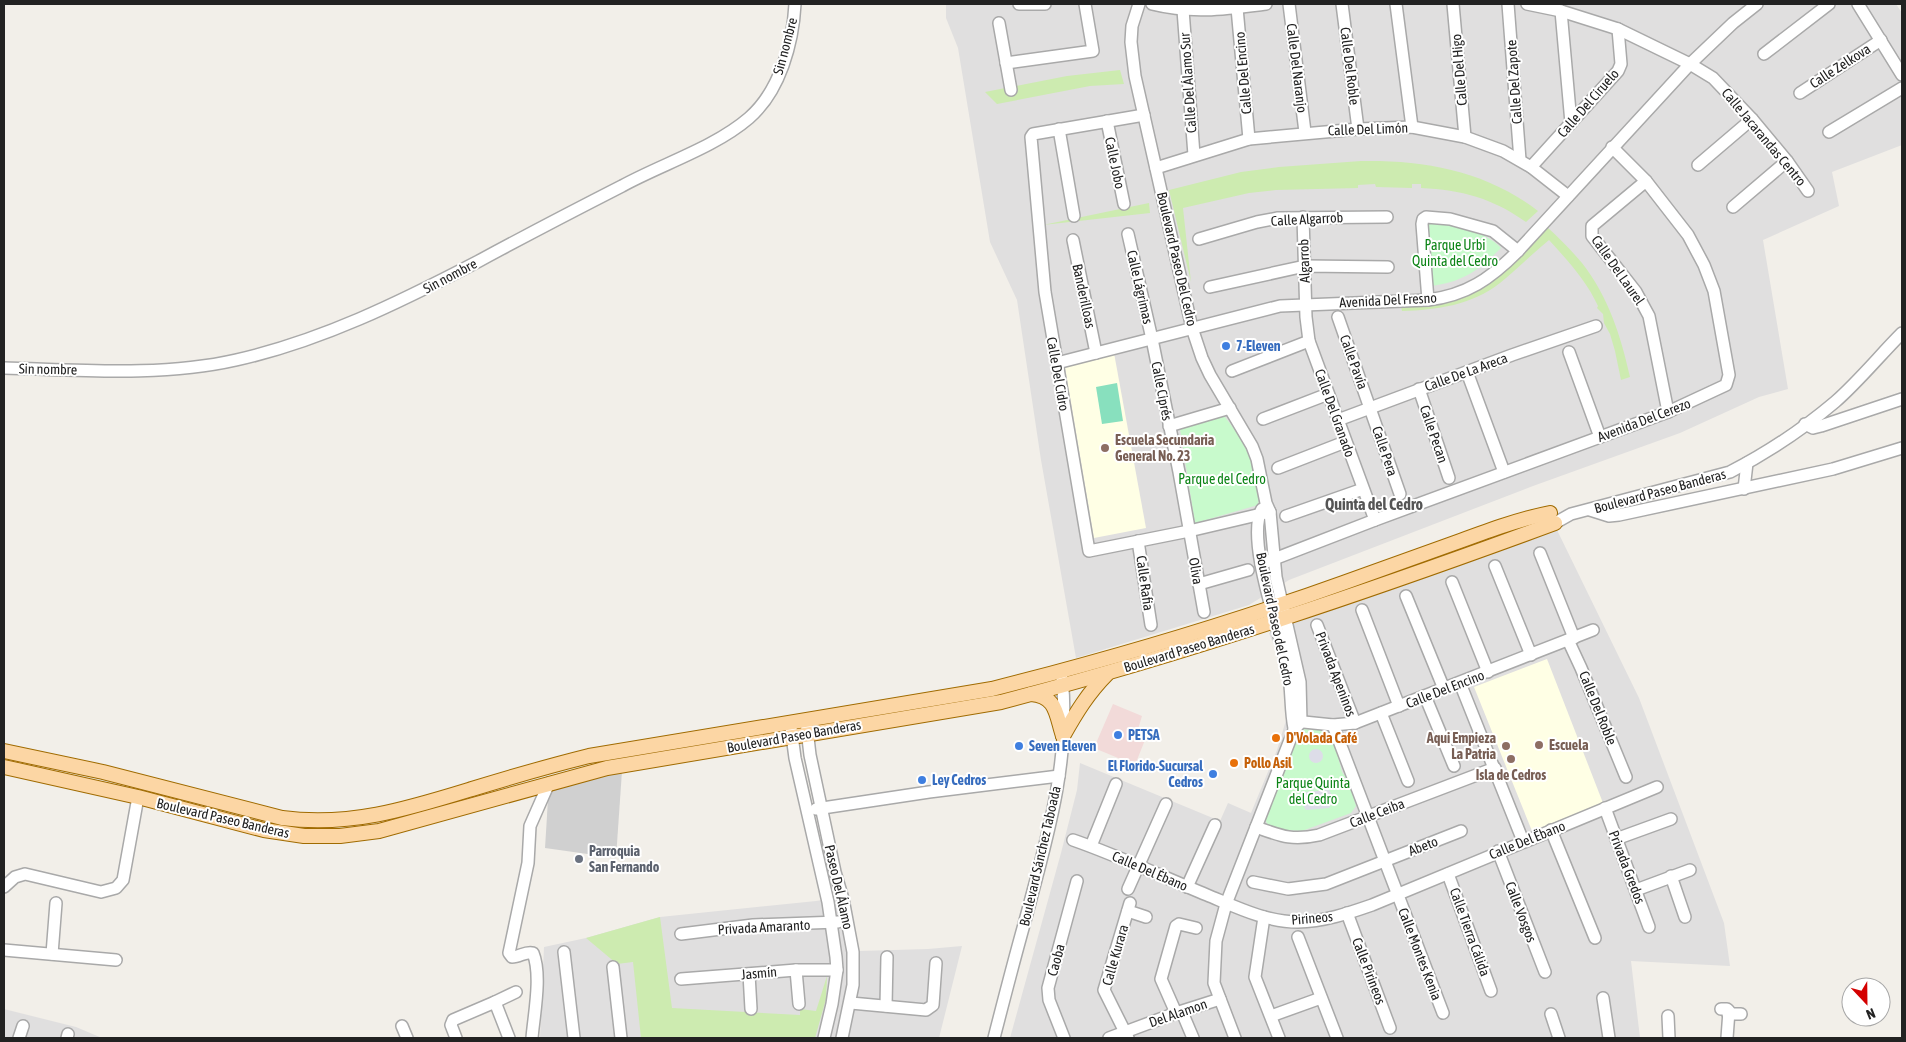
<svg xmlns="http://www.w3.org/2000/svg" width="1906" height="1042" font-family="'Asap Condensed',sans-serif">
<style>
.residential{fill:#e0dfdf}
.commercial{fill:#f2dad9}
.education{fill:#ffffe5}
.religious{fill:#d0d0d0}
.grass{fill:#cdebb0}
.park{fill:#c8facc}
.pitch{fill:#88e0be}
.plaza{fill:#dddde8}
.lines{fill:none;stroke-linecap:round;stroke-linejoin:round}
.minor-casing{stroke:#a9a9a9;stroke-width:14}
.major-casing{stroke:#a06b00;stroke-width:16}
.minor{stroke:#fff;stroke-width:11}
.major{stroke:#fcd6a4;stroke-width:14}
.shop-dot{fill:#3f7fe0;stroke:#fff;stroke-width:2}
.education-dot{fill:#8d6e63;stroke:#fff;stroke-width:2}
.food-dot{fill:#e8710a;stroke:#fff;stroke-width:2}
.worship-dot{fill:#6b7280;stroke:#fff;stroke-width:2}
.labels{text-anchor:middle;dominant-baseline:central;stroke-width:4;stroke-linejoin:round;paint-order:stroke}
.street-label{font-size:14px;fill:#222;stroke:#fff}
.park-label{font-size:14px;fill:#0c8416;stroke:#fff}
.shop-label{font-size:14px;font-weight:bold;fill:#366cbe;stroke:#fff;text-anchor:start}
.education-label{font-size:14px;font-weight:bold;fill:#785e54;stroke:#fff;text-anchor:start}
.food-label{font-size:14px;font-weight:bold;fill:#c56008;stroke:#fff;text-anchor:start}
.worship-label{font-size:14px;font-weight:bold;fill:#5b616d;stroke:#fff;text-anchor:start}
.quarter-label{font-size:16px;font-weight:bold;fill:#555;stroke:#fff}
</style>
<rect width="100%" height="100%" fill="#f2efe9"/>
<g class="residential">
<path d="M946 4H1896L1902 13V145L1832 172 1839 206 1763 240 1788 389 1759 397 1680 433 1533 486 1289 580 1249 605 1076 658 1041 460 1017 300 990 242 958 48 946 18Z"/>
<path d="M1557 530 1639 698 1724 923 1730 966 1631 961 1640 1038H1010L1061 853 1077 790 1080 763 1220 821 1228 803 1251 813 1277 750 1287 717V704L1276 651 1269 633 1299 620Z"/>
<path d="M848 896 859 951 928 949 962 946 939 1038H540L544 947 586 938 660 917 816 901Z"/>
<path d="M4 1009 76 1027 102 1038H4Z"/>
</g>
<path class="commercial" d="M1113 704 1142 716 1136 736 1145 740 1135 765 1094 748Z"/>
<g class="education">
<path d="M1114 353 1146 528 1094 538 1065 367Z"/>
<path d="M1547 659 1603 803 1532 831 1474 687Z"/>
</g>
<path class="religious" d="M622 771 616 858 545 848 549 783Z"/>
<g class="grass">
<path d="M1120 70 1124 84 1090 86 997 104 985 92 1067 76Z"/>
<path d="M1361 161C1426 160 1486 171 1538 211L1526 222C1492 198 1462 190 1421 188V184H1412V188L1376 187 1375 184 1358 185V188L1276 190 1249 193 1183 208 1191 282 1169 190 1241 172 1279 167Z"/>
<path d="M1149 203 1150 213 1043 225Z"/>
<path d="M1547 227C1559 238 1571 250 1582 263 1608 296 1621 336 1630 377L1621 380 1615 351 1610 334 1604 323 1603 314 1597 308 1598 306C1586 280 1568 261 1549 240 1532 254 1517 269 1500 283 1472 305 1437 310 1402 311L1401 307C1416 307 1432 306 1447 303 1490 292 1518 257 1547 227Z"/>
<path d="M660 917 672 1008 800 1015V1009L816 1011 827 976 826 999 815 1038H641L633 962 617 964 586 938Z"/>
</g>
<g class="park">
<path d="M1428 222C1449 224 1486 231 1501 248 1479 270 1463 282 1431 286Z"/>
<path d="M1224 416C1238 432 1257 464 1259 485 1260 492 1259 499 1258 505L1195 523 1180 429Z"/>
<path d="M1300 729 1320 730 1333 738 1342 772 1349 782 1356 806 1351 813 1302 831 1284 830 1268 825 1264 818Z"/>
</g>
<path class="pitch" d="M1117 383 1123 421 1102 424 1096 387Z"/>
<g class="plaza">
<circle cx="1316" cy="756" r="7"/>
<path d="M1329 790 1334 799 1329 808 1306 810 1301 802 1306 792Z"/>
</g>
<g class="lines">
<defs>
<g id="minor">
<path d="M1019 4H1045"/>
<path d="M1139 4 1132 26 1131 42 1135 76 1192 328 1202 358 1210 375 1252 446 1257 459 1266 503 1270 512 1276 577 1300 682 1301 722 1294 730 1290 740 1226 904 1216 941 1214 983 1235 1038"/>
<path d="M1152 4C1192 14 1226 9 1266 4"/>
<path d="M1289 4 1305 132"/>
<path d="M1342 4 1358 129"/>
<path d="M1396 4 1412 127"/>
<path d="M1453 4 1465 137"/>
<path d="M1508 4 1520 160"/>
<path d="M1527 4 1561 11 1618 29 1690 64 1713 78 1752 119 1787 161 1808 191"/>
<path d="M1858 4 1902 75"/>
<path d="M1237 8 1249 139"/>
<path d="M1183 10 1194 155"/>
<path d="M1561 11 1571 123"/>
<path d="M999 23 1011 90"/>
<path d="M1764 54 1829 4"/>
<path d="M1006 63 1093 51 1085 4"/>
<path d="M1800 93 1881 40"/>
<path d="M1144 115 1033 134 1031 137 1045 292 1089 551 1189 531 1270 512"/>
<path d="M1107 121 1124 204"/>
<path d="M1059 129 1074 216"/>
<path d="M1829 132 1902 88"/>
<path d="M1698 165 1752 119"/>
<path d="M1531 167 1618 71 1621 64 1618 29"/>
<path d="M1156 168 1249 139 1358 129 1412 127 1465 137 1503 151 1531 167 1568 196"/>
<path d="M1646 181 1592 226V236L1636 292 1649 316 1668 412"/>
<path d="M1733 207 1787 161"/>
<path d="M1303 217 1306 317 1309 341 1375 520"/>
<path d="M1128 234 1152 339 1179 472 1204 612"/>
<path d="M1199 239 1257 222 1278 218 1387 217"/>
<path d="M1073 240 1096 353"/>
<path d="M1210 287 1305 266 1388 267"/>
<path d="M1428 300 1422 224 1423 219 1426 217 1450 219 1493 231 1518 251"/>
<path d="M1338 317 1400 494"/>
<path d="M1569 352 1600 437"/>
<path d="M1057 363 1280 306 1428 300C1467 295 1490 279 1518 251L1690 64 1733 23 1757 4"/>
<path d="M4 368C80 370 161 377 236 360 321 341 400 302 477 262 525 236 573 211 622 186 662 164 714 148 749 118 780 91 793 43 795 4"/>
<path d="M1232 371 1309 341"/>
<path d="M1467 372 1504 472"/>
<path d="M1419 389 1449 478"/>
<path d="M1263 419 1328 394"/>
<path d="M1338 420 1512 355 1596 326"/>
<path d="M1805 424 1813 428 1821 426 1902 399"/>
<path d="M1169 426 1230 408"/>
<path d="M1278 468 1345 442"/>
<path d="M1744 489 1747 463"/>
<path d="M1262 509C1245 539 1281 635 1288 671 1292 690 1290 709 1294 728"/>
<path d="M1590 510 1609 516 1619 515 1833 469 1902 448"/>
<path d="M1286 516 1363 489"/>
<path d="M1555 523 1571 514 1730 472C1767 453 1803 429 1835 402 1859 381 1880 355 1902 333"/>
<path d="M1138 541 1151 625"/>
<path d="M1540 553 1574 638"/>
<path d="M1261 564 1375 520 1668 412 1726 385 1729 375 1714 291 1704 265 1688 235 1646 181 1612 147"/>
<path d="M1495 566 1531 655"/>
<path d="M1452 582 1488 672"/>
<path d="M1199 584 1248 570"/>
<path d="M1406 596 1444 689"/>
<path d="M1362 610 1399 706"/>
<path d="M1317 625 1355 723"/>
<path d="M1568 640 1581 668 1626 777"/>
<path d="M1460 683 1523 841"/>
<path d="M1425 696 1454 766"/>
<path d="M1381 713 1408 781"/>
<path d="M806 721 810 755 835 872 843 899 853 952V985L842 1038"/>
<path d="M1294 721 1333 725 1355 723 1593 630"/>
<path d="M1333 725 1443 1013"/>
<path d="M791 728 795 758 828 902 836 957 837 970 832 1004 824 1038"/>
<path d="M1605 808 1649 927"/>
<path d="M816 809 929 792 1059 776"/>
<path d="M1256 827C1281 836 1292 841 1319 835L1495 768"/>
<path d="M1551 830 1595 938"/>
<path d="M1616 839 1671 819"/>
<path d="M1073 840C1119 856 1163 877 1207 895 1236 907 1266 922 1298 922 1323 922 1349 913 1372 905L1657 787"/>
<path d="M1091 846 1116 784"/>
<path d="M1498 851 1545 972"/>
<path d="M1448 874 1491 991"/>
<path d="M1671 876 1685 917"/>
<path d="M1253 882 1288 889 1326 884 1461 831"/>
<path d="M4 887 15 877 25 874 101 892 116 888 123 880 138 797"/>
<path d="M1187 887 1215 825"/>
<path d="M1128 889 1166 804"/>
<path d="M1636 890 1690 870"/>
<path d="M1128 911 1146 917"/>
<path d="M1347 913 1390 1028"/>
<path d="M1264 917 1255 977 1279 1038"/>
<path d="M681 934 753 925 838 922"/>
<path d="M1298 937 1337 1038"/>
<path d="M4 950 116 960"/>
<path d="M564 952 574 1038"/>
<path d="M52 954 56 903"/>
<path d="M613 967 621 1038"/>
<path d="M796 970 799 1004"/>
<path d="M749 974 751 1009"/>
<path d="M681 979 796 970H837"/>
<path d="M1603 998 1609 1038"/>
<path d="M495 1002 516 992"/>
<path d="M851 1003 926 1010 933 1005 936 963"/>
<path d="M886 1006 887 957"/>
<path d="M1721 1009H1727L1729 1011 1727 1038"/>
<path d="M1182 1012 1193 1038"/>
<path d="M1176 1013 1161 979 1176 926 1179 924 1196 928"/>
<path d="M1551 1014 1559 1038"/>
<path d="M1728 1014H1741"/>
<path d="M1271 1016 1321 998"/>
<path d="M1668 1016 1669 1038"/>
<path d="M402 1026 407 1038"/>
<path d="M19 1038 23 1026"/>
<path d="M67 1038 68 1034"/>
<path d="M456 1038 451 1025 453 1020 495 1002 509 1038"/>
<path d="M532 1038C534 1014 542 975 533 953 525 951 520 957 512 957L509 953 528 863 530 826 549 783"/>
<path d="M994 1038C1004 999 1014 960 1025 921 1046 842 1071 761 1062 678"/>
<path d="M1064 1038 1049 1000 1048 988 1077 881"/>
<path d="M1109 1038 1176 1013 1220 999"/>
<path d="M1128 1038 1104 990 1130 903"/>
</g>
<g id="major">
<path d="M1031 694C1057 696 1056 715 1063 736"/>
<path d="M1063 736C1076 713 1088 693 1107 674"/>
<path d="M4 751 103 772 282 818C350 827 407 809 472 789 511 777 549 766 589 756L992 689C1110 659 1229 624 1343 583 1382 569 1421 555 1460 541 1490 530 1520 519 1550 513"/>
<path d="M4 767 138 797 264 830 304 836H340L379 831 607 768 1001 702C1189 653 1373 590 1555 523"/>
</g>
</defs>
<use href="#minor" class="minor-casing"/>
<use href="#major" class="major-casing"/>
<use href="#minor" class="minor"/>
<use href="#major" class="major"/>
</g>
<g class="shop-dot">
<circle cx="1226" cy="346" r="5"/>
<circle cx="1118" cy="735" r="5"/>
<circle cx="1019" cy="746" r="5"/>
<circle cx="1213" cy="774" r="5"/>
<circle cx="922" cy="780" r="5"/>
</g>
<g class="education-dot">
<circle cx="1105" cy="448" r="5"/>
<circle cx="1539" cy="745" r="5"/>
<circle cx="1506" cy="746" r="5"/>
<circle cx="1511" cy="759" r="5"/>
</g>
<g class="food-dot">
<circle cx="1276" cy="738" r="5"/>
<circle cx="1234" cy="763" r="5"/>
</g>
<circle class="worship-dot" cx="579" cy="859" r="5"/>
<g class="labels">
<g class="street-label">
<text transform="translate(785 46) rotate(-75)">Sin nombre</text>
<text transform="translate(1350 66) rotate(83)">Calle Del Roble</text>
<text transform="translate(1840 66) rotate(-33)">Calle Zelkova</text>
<text transform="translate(1297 68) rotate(83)">Calle Del Naranjo</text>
<text transform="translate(1459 70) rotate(-95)">Calle Del Higo</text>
<text transform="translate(1243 73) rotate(-95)">Calle Del Encino</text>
<text transform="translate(1514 82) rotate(-94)">Calle Del Zapote</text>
<text transform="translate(1188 83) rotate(-94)">Calle Del Álamo Sur</text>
<text transform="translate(1588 103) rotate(-49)">Calle Del Ciruelo</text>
<text transform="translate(1368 129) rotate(-2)">Calle Del Limón</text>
<text transform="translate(1764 137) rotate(50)">Calle Jacarandas Centro</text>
<text transform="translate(1115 163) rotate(78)">Calle Jobo</text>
<text transform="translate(1307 219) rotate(-3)">Calle Algarrob</text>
<text transform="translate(1177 259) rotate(77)">Boulevard Paseo Del Cedro</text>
<text transform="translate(1304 261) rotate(-92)">Algarrob</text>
<text transform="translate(1618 270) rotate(55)">Calle Del Laurel</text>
<text transform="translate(450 276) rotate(-28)">Sin nombre</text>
<text transform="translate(1140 287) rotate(77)">Calle Lágrimas</text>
<text transform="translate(1084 296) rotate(78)">Banderilloas</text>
<text transform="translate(1388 300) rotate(-3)">Avenida Del Fresno</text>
<text transform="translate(1354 362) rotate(70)">Calle Pavía</text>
<text transform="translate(48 369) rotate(1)">Sin nombre</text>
<text transform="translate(1466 372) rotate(-20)">Calle De La Areca</text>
<text transform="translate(1058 374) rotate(80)">Calle Del Cidro</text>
<text transform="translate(1162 391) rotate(79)">Calle Ciprés</text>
<text transform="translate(1335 413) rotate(70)">Calle Del Granado</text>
<text transform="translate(1644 420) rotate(-21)">Avenida Del Cerezo</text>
<text transform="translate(1434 434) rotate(71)">Calle Pecan</text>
<text transform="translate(1385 451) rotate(71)">Calle Pera</text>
<text transform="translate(1660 491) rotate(-15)">Boulevard Paseo Banderas</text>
<text transform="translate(1196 571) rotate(80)">Oliva</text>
<text transform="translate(1145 583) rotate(82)">Calle Rafia</text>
<text transform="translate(1275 619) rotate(78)">Boulevard Paseo del Cedro</text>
<text transform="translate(1189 648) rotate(-17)">Boulevard Paseo Banderas</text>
<text transform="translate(1336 674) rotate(69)">Privada Apeninos</text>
<text transform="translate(1445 689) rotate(-21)">Calle Del Encino</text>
<text transform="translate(1598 708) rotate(68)">Calle Del Roble</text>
<text transform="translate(794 736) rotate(-10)">Boulevard Paseo Banderas</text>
<text transform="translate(1377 813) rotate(-21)">Calle Ceiba</text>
<text transform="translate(223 818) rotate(13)">Boulevard Paseo Banderas</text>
<text transform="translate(1527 840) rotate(-22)">Calle Del Ëbano</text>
<text transform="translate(1423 846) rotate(-21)">Abeto</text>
<text transform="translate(1040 856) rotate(-77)">Boulevard Sánchez Taboada</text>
<text transform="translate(1627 867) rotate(69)">Privada Gredos</text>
<text transform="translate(1150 871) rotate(23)">Calle Del Ébano</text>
<text transform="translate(839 887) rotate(77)">Paseo Del Álamo</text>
<text transform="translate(1521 912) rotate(69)">Calle Vosgos</text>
<text transform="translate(1312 918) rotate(-5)">Pirineos</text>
<text transform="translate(764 927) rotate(-3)">Privada Amaranto</text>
<text transform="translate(1470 932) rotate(70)">Calle Tierra Cálida</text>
<text transform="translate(1420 954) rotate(69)">Calle Montes Kenia</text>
<text transform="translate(1115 955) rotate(-74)">Calle Kurara</text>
<text transform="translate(1056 960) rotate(-75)">Caoba</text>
<text transform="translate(1369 971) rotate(69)">Calle Pirineos</text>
<text transform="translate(759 973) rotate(-5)">Jasmín</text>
<text transform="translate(1178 1013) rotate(-19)">Del Alamon</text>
</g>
<g class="park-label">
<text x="1455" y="245">Parque Urbi<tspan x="1455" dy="16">Quinta del Cedro</tspan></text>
<text x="1222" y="479">Parque del Cedro</text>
<text x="1313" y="783">Parque Quinta<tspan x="1313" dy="16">del Cedro</tspan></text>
</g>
<g class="shop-label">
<text x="1236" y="346">7-Eleven</text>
<text x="1128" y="735">PETSA</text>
<text x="1029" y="746">Seven Eleven</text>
<text x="1203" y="766" text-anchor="end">El Florido-Sucursal<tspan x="1203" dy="16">Cedros</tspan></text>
<text x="932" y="780">Ley Cedros</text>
</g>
<g class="education-label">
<text x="1115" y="440">Escuela Secundaria<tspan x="1115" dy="16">General No. 23</tspan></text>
<text x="1496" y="738" text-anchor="end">Aqui Empieza<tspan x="1496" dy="16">La Patria</tspan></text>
<text x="1549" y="745">Escuela</text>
<text x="1511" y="775" text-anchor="middle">Isla de Cedros</text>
</g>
<g class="food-label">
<text x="1286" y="738">D'Volada Café</text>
<text x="1244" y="763">Pollo Asil</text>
</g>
<g class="worship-label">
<text x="589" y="851">Parroquia<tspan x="589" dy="16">San Fernando</tspan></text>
</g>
<g class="quarter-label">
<text x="1374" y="504">Quinta del Cedro</text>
</g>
</g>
<rect width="1906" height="1042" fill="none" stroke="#222222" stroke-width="10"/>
<g transform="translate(1866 1002) rotate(158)"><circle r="24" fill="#ffffff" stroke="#a7a7a7"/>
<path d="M0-4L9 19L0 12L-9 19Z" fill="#d40000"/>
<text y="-8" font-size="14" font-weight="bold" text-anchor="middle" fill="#222222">N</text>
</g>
</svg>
